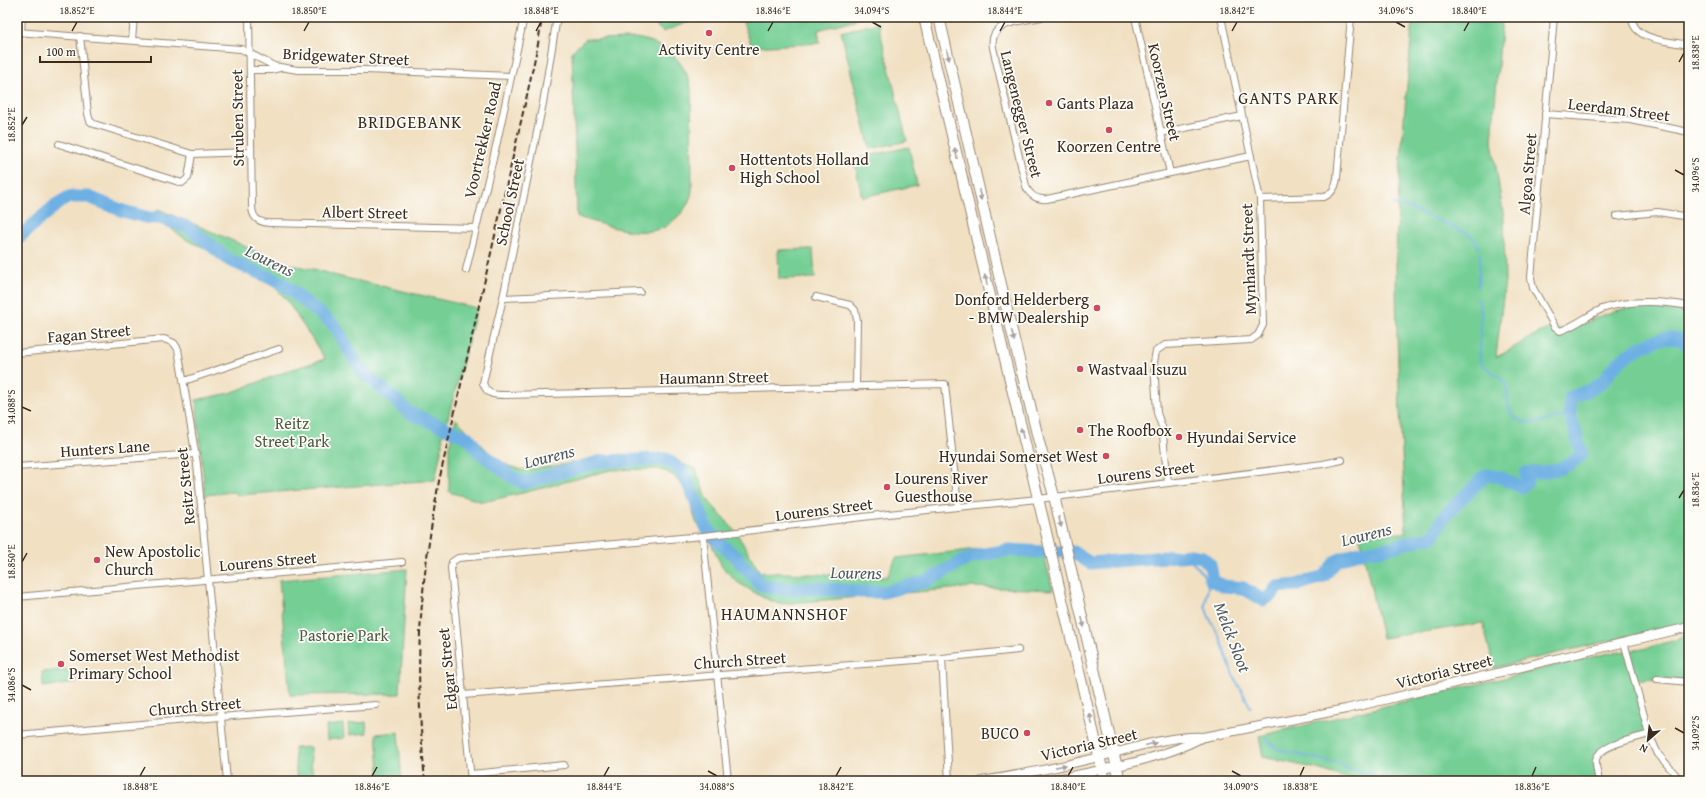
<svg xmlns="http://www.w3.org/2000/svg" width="1706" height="798" font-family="'Gentium Book Plus',serif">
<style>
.green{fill:#75cf95;stroke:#587c5a}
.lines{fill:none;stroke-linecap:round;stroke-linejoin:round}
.stream{stroke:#6eb0e3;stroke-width:2}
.river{stroke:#6eb0e3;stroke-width:13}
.minor-casing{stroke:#968570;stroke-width:8}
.secondary-casing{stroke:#968570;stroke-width:10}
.trunk-casing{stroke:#968570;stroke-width:12}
.minor{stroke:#fff;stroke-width:6}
.secondary{stroke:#fff;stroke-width:8}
.trunk{stroke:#fff;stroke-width:10}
.rail{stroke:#3b2a1e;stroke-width:2;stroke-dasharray:6 3;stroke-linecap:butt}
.oneway{fill:#a79f9a}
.ticks{fill:none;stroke:#3b2a1e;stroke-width:1.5}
.poi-dot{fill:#d1495b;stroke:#fdfcf7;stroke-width:1.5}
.labels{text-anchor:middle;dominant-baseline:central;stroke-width:3.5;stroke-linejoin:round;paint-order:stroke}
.poi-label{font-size:16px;fill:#3b2a1e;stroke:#fdfcf7;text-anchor:start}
.street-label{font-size:16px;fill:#3b2a1e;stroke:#fdfcf7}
.park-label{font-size:16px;fill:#4c5c42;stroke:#fdfcf7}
.neighbourhood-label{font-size:17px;letter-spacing:1px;fill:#3b2a1e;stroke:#fdfcf7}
.water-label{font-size:17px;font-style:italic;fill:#4d5963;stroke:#fdfcf7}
.neatline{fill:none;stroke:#3b2a1e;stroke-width:1.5}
.ticks-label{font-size:10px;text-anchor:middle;fill:#3b2a1e}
</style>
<rect width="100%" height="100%" fill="#fdfcf7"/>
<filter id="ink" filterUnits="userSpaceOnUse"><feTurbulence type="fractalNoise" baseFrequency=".025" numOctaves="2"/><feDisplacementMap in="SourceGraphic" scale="8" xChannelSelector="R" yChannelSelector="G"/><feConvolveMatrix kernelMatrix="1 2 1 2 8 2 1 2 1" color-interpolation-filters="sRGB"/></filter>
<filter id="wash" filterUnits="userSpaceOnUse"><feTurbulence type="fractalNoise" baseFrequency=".012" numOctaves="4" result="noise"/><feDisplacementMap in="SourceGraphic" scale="16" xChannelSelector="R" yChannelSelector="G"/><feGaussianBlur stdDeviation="0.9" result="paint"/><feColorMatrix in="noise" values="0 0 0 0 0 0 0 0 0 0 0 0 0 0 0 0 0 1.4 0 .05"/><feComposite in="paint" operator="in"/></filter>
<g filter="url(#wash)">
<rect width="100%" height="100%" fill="#f1e0c2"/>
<g class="green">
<path d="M647 17H701L663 32Z"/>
<path d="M741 17H864L818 30 820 43 752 47Z"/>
<path d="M1413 17H1502L1492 141 1504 219 1505 280 1496 357C1511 351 1540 328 1555 328 1560 328 1564 330 1566 333 1613 307 1635 302 1689 311V622L1494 668 1483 623 1382 638 1359 534 1406 533C1402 445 1396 356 1396 267 1397 184 1406 100 1413 17Z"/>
<path d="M878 23 907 141 870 149 841 32Z"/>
<path d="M636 38C664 43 685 59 691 88L692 191C690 202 684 212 675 219 672 222 668 225 665 227 638 239 604 224 577 217L572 51 586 39Z"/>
<path d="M909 147 917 185 862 197 854 159Z"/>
<path d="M158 209C199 227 242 242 280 265L281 263 318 270 337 276 477 308 448 418 442 436 443 441 435 480 238 495 233 492 205 495 196 400 230 393 290 370 325 359 286 299 273 286 229 263 216 253 187 240 166 225 152 222Z"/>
<path d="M813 249 815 278 779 279 778 250Z"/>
<path d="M456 419 493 456 509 466 523 470 561 465 592 458 608 456H662L696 469 706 498 736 532 760 572 887 577 896 558 1016 545 1017 548 1042 546 1053 590 973 587 779 604 762 597 737 582 722 567 712 545 696 522 687 491 673 475 665 471 657 469 610 470 527 492 483 502 449 492V447Z"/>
<path d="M407 569 400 694 290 695 279 580Z"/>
<path d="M1689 634V681L1657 679 1633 681 1648 734 1626 741 1598 756 1599 781H1355L1317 769 1263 757 1259 736 1609 653 1643 649 1676 640Z"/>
<path d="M75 669 76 683 43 687 42 672Z"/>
<path d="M366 722 367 733 349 735 348 724Z"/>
<path d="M343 724 344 738 327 740 326 726Z"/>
<path d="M398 732 402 781H380L376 734Z"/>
<path d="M310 747 313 781H297L294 748Z"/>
</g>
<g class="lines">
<g class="stream">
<path d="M1394 204 1409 208 1467 233 1475 240 1479 248"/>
<path d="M1478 288 1480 253"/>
<path d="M1478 299 1481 312 1480 362C1486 371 1502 375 1505 384 1509 392 1506 403 1510 411 1520 432 1554 419 1570 414"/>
<path d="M1186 555 1203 574 1208 587 1205 606 1209 617 1220 638 1233 675 1251 708"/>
<path d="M1266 738 1277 749 1287 752 1337 763 1348 769 1398 781"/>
</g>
<path class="river" d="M17 239 57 204 69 197H89L123 211 149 218H159L188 227 229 260 282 283 335 326 361 370 410 413 469 438 478 451 512 477 523 483 602 461 666 459 682 471 697 503 707 529 723 546 738 558 741 564 756 577 758 583 764 586 784 589 818 588 862 592H884L927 581 967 559 979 555 1009 550 1042 552H1073L1090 563 1191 555 1202 557 1210 564 1213 581 1224 586 1243 588 1263 600 1272 595 1276 587 1297 585 1324 576 1336 561 1355 553 1384 549 1433 536 1445 515 1486 475 1500 477 1521 487 1527 482 1526 473C1551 471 1563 472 1582 454L1570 414V397C1580 394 1594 389 1601 383 1606 379 1609 372 1613 368 1627 352 1671 325 1689 346"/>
</g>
</g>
<g filter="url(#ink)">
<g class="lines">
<defs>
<g id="minor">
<path d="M249 17 252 206C252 217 257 222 269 223L476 228"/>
<path d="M557 17 543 103 503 298 483 383C487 395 494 395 505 395L945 384 958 507"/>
<path d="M1042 17C1023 21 988 21 993 48L1026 186C1029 195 1037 200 1047 199L1251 156"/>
<path d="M1135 17 1170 173"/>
<path d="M1554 17 1531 278 1533 288 1555 327 1560 331C1575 326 1588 315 1602 309 1630 299 1661 301 1689 306"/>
<path d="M1632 17C1632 41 1671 41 1689 45"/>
<path d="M17 32 241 49 274 66 298 70H366L511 76"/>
<path d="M21 32 22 17"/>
<path d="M80 36 88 114 90 121 94 124 192 154 251 152"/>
<path d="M132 40 134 17"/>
<path d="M250 70H271L280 68"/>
<path d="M1545 114 1630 120 1689 132"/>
<path d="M1161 133 1242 116"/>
<path d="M59 144 182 183 188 178 192 154"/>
<path d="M1260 199 1324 197C1333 193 1336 187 1337 178L1351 17"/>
<path d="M1617 216 1658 212 1689 217"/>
<path d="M466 270 497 142 524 17"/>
<path d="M816 297 850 305 855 310 857 320 856 387"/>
<path d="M503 298 640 292"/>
<path d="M17 353 164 339 174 343 178 349 197 464 227 781"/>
<path d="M184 381 279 349"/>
<path d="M17 467 195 454"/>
<path d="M1168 482 1162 427 1157 413 1154 362 1156 351 1165 345 1251 340 1258 335 1263 325 1260 199 1221 17"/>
<path d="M703 536 728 781"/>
<path d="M17 597 402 562"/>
<path d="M1624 642 1649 734 1658 754 1681 781"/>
<path d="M942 658 949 781"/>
<path d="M1657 679 1689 682"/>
<path d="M463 695 942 658 1018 650"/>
<path d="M17 735 220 717 376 705"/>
<path d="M471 774 564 765"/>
<path d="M471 781 451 568 452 562 458 558 703 536 888 514 1038 499 1323 464 1342 460"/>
<path d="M1599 781C1598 775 1595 766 1596 759 1601 744 1635 739 1649 734"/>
</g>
<g id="secondary">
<path d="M982 781C1021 775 1060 767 1099 757 1131 749 1170 735 1204 737L1346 709 1689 627"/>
<path d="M1048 781C1100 769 1156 762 1203 737"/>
</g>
<g id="trunk">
<path d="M924 17 1105 781"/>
<path d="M939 17 1010 323 1039 442 1054 496 1120 781"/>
</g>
</defs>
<use href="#minor" class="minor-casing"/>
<use href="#secondary" class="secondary-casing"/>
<use href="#trunk" class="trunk-casing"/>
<use href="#minor" class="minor"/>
<use href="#secondary" class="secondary"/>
<use href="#trunk" class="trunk"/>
<path class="rail" d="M425 781C420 727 417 671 421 617 424 571 431 526 439 481L527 95 538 44 542 17"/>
</g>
<defs><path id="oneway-solid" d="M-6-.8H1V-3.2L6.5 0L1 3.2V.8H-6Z"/></defs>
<g class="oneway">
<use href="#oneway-solid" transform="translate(948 55) rotate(77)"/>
<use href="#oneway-solid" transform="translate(956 153) rotate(-103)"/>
<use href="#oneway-solid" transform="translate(980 195) rotate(77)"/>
<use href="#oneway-solid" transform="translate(986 280) rotate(-103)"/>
<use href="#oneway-solid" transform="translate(1013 336) rotate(76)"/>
<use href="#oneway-solid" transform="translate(1022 433) rotate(-103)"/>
<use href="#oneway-solid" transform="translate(1060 522) rotate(77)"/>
<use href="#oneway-solid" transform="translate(1083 622) rotate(77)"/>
<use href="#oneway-solid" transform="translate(1091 719) rotate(-103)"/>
<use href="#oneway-solid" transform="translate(1151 744) rotate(-14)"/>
<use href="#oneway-solid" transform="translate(1061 766) rotate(-11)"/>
</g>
</g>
<path class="ticks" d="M872 22 881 27M1396 22 1405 27M72 31 77 22M304 31 309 22M536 31 541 22M768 31 773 22M1000 31 1005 22M1232 31 1237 22M1464 31 1469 22M1679 62 1684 53M22 125 27 117M1675 170 1684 175M22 407 31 411M1679 498 1684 490M22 562 27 553M22 685 31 690M1675 728 1684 733M708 771 717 776M1232 771 1241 776M140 776 145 767M372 776 377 767M604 776 609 767M836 776 841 767M1068 776 1073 767M1300 776 1304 767M1532 776 1536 767"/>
<g class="poi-dot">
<circle cx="709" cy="33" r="4"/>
<circle cx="1049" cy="103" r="4"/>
<circle cx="1109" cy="130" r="4"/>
<circle cx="732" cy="168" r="4"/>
<circle cx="1097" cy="308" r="4"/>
<circle cx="1080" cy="369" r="4"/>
<circle cx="1080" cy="430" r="4"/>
<circle cx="1179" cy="437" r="4"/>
<circle cx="1106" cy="456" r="4"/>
<circle cx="887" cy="487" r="4"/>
<circle cx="97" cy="560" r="4"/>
<circle cx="61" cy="664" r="4"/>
<circle cx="1027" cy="733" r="4"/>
</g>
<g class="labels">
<g class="poi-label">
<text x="709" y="49" text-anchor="middle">Activity Centre</text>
<text x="1057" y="103">Gants Plaza</text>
<text x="1109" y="146" text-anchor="middle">Koorzen Centre</text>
<text x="740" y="159">Hottentots Holland<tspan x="740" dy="18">High School</tspan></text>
<text x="1089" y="299" text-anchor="end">Donford Helderberg<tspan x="1089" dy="18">- BMW Dealership</tspan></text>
<text x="1088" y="369">Wastvaal Isuzu</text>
<text x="1088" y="430">The Roofbox</text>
<text x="1187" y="437">Hyundai Service</text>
<text x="1098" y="456" text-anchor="end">Hyundai Somerset West</text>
<text x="895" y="478">Lourens River<tspan x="895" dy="18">Guesthouse</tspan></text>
<text x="105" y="551">New Apostolic<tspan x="105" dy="18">Church</tspan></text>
<text x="69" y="655">Somerset West Methodist<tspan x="69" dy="18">Primary School</tspan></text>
<text x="1019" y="733" text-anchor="end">BUCO</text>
</g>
<g class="street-label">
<text transform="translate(346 56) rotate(3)">Bridgewater Street</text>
<text transform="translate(1165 92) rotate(77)">Koorzen Street</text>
<text transform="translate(1619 109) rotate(7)">Leerdam Street</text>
<text transform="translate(1022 114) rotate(76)">Langenegger Street</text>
<text transform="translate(237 118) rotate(-91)">Struben Street</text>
<text transform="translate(482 140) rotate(-77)">Voortrekker Road</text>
<text transform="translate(1527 174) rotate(-85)">Algoa Street</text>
<text transform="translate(509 202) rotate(-78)">School Street</text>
<text transform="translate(365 212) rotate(1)">Albert Street</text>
<text transform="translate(1248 259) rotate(-92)">Mynhardt Street</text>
<text transform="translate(89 333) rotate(-5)">Fagan Street</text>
<text transform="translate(714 377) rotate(-1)">Haumann Street</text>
<text transform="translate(105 448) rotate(-4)">Hunters Lane</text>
<text transform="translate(1146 472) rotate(-7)">Lourens Street</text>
<text transform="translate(185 486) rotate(-96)">Reitz Street</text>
<text transform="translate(824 509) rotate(-7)">Lourens Street</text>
<text transform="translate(268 561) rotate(-5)">Lourens Street</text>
<text transform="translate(740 660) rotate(-4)">Church Street</text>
<text transform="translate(447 669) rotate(-96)">Edgar Street</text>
<text transform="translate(1444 671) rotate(-14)">Victoria Street</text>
<text transform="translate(195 706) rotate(-5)">Church Street</text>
<text transform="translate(1089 744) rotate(-13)">Victoria Street</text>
</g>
<g class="park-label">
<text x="292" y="423">Reitz<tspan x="292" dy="18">Street Park</tspan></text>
<text x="344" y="635">Pastorie Park</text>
</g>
<g class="neighbourhood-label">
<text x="1289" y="97">GANTS PARK</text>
<text x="410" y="121">BRIDGEBANK</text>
<text x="785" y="613">HAUMANNSHOF</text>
</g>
<g class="water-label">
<text transform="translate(270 260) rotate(26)">Lourens</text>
<text transform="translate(549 456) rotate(-14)">Lourens</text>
<text transform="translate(1366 534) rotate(-14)">Lourens</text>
<text transform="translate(856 572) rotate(1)">Lourens</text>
<text transform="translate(1233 637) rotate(69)">Melck Sloot</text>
</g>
</g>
<rect width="1706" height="798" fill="none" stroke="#fdfcf7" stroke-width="44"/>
<g transform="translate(1648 740) rotate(208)" stroke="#fdfcf7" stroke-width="3" paint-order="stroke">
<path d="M0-3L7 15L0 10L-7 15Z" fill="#3b2a1e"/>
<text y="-6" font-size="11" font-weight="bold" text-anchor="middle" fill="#3b2a1e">N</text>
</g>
<path d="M40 56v6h111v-6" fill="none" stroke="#3b2a1e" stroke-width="2"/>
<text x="46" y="56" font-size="12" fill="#3b2a1e" stroke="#fdfcf7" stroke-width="3" paint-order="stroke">100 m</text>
<rect x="22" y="22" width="1662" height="754" class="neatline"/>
<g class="ticks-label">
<text x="77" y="14">18.852°E</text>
<text x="309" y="14">18.850°E</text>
<text x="541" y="14">18.848°E</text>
<text x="773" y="14">18.846°E</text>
<text x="872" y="14">34.094°S</text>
<text x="1005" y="14">18.844°E</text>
<text x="1237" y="14">18.842°E</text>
<text x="1396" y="14">34.096°S</text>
<text x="1469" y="14">18.840°E</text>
<text transform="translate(1695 53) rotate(-90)" y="4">18.838°E</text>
<text transform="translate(11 125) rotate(-90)" y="4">18.852°E</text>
<text transform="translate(1695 175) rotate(-90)" y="4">34.096°S</text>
<text transform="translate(11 407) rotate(-90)" y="4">34.088°S</text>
<text transform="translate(1695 490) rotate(-90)" y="4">18.836°E</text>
<text transform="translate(11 562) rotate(-90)" y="4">18.850°E</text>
<text transform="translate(11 685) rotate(-90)" y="4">34.086°S</text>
<text transform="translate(1695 733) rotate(-90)" y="4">34.092°S</text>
<text x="140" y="790">18.848°E</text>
<text x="372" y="790">18.846°E</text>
<text x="604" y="790">18.844°E</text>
<text x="717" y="790">34.088°S</text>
<text x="836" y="790">18.842°E</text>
<text x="1068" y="790">18.840°E</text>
<text x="1241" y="790">34.090°S</text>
<text x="1300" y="790">18.838°E</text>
<text x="1532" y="790">18.836°E</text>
</g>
</svg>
